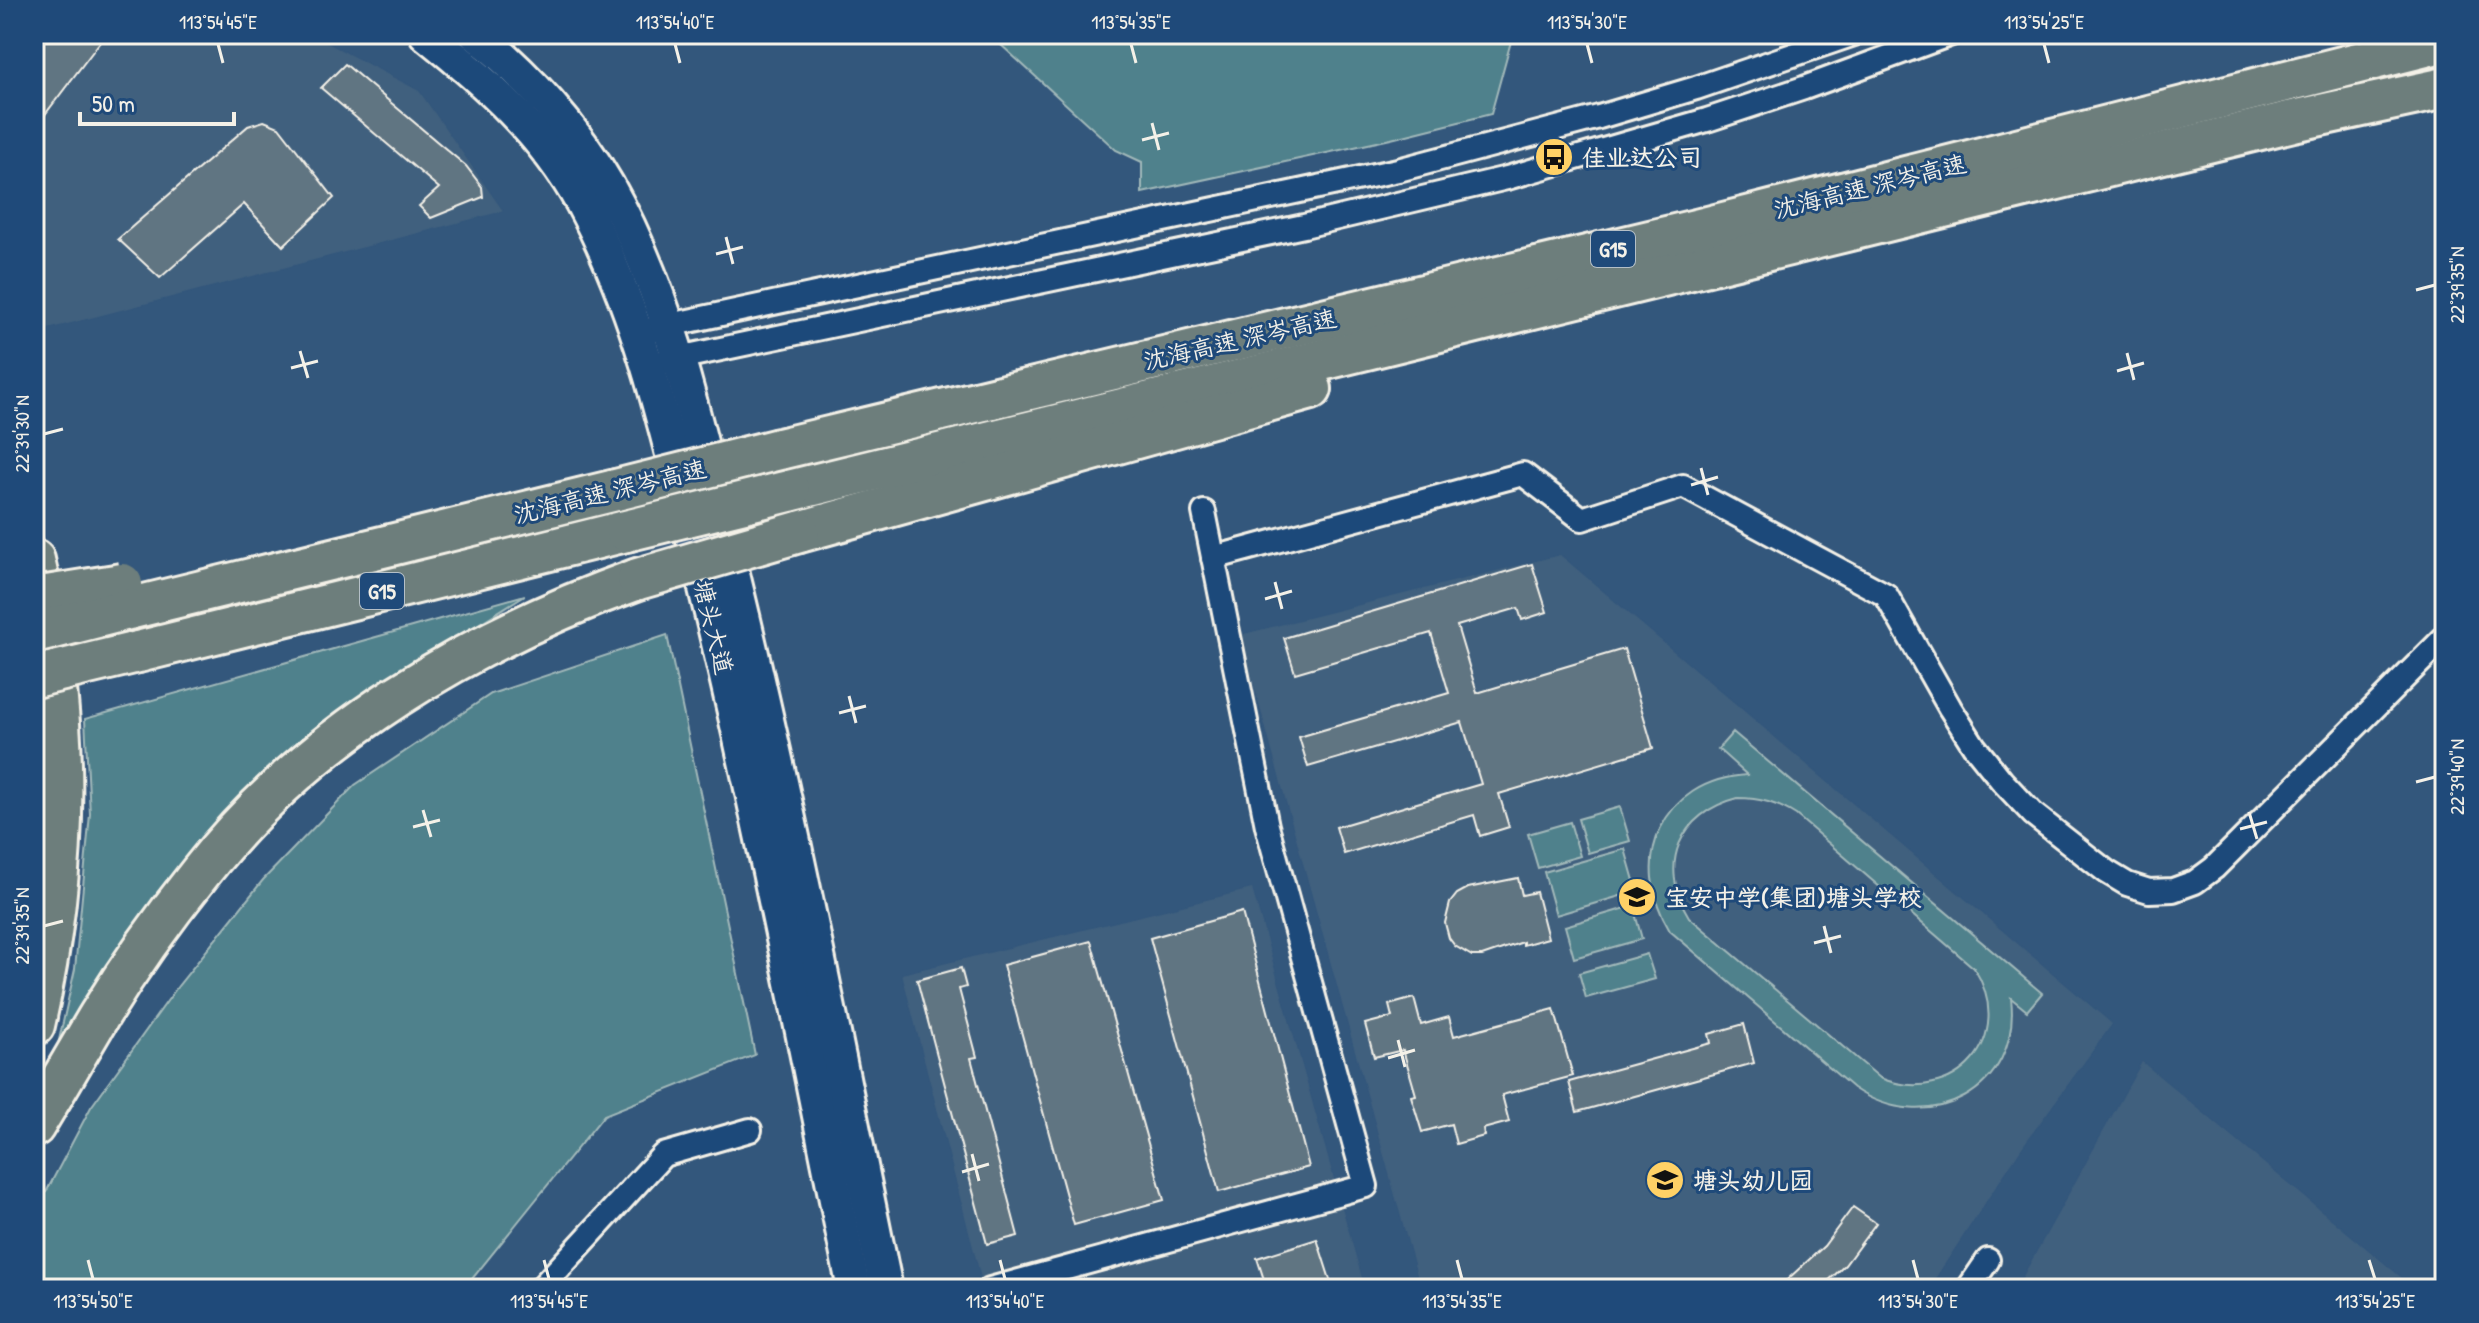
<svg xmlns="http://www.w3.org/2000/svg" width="2479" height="1323" font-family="'Patrick Hand','LXGW WenKai TC',sans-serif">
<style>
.built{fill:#41607e}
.green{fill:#50818c;stroke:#a2b9ba;stroke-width:2;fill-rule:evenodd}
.building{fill:#617482;stroke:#f4f1e8;stroke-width:2}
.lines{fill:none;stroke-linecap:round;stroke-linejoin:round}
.minor-casing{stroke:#f4f1e8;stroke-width:28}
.secondary-casing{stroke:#f4f1e8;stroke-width:38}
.motorway-casing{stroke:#f4f1e8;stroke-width:46}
.minor{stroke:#1f4a7a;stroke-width:22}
.secondary{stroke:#1f4a7a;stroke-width:32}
.motorway{stroke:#6d7e7c;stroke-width:40}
.motorway-bridge-casing{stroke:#f4f1e8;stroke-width:46;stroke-linecap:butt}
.motorway-bridge{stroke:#6d7e7c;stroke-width:40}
.ticks{fill:none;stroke:#f4f1e8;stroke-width:3}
.labels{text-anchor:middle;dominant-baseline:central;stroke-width:6;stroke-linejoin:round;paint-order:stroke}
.shield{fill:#1f4a7a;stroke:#b4bfc7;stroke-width:2}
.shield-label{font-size:22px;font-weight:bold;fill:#f4f1e8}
.poi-label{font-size:24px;font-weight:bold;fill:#f4f1e8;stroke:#1f4a7a;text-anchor:start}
.street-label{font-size:24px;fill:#f4f1e8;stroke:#1f4a7a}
.neatline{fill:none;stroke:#f4f1e8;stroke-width:3}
.ticks-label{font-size:20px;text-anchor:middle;fill:#f4f1e8}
</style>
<rect width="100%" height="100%" fill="#33577c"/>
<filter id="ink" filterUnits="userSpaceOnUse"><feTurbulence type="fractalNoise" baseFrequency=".0125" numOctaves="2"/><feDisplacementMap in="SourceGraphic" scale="16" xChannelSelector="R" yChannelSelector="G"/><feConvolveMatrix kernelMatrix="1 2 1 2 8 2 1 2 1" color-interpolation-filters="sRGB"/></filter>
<g filter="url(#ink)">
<g class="built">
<path d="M34 34H310L419 91 503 211 36 332 34 330Z"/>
<path d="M1560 555 2112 1024 2022 1147 1928 1289H1421L1240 635Z"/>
<path d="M1252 889 1365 1289H984L902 974Z"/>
<path d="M2142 1062 2415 1289H2016Z"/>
</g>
<g class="green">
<path d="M989 34H1513L1491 114 1391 139 1142 193V162L1116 150Z"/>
<path d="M525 595 351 704 263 773 197 847 57 1049 75 969 90 814 85 719Z"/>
<path d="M667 635 755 1055 604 1115 464 1289H34V1215L91 1107 178 986 263 880 355 785 491 694Z"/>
<path d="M1733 732 2042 993 2027 1011 2011 998C2022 1091 1928 1139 1853 1088L1670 931C1627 860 1662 780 1747 775L1718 749ZM1738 798C1760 798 1777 803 1796 815L1974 968C2018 1038 1955 1108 1880 1078L1689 917C1657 865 1679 813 1738 798Z"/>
<path d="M1620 807 1630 841 1588 853 1578 819Z"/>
<path d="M1570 822 1580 856 1538 868 1528 834Z"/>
<path d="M1625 849 1637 891 1556 915 1544 872Z"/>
<path d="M1633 906 1642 939 1574 958 1565 926Z"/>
<path d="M1647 954 1655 979 1586 998 1579 973Z"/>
</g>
<g class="building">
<path d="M34 34H106L34 129Z"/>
<path d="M345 64 466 166 482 187 483 197 431 218 419 206 439 188 321 88Z"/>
<path d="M264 121 279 127 334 198 283 246 244 204 160 278 118 239 248 126Z"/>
<path d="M1532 564 1547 612 1522 620 1518 608 1457 626 1477 693 1624 649 1653 748 1499 794 1509 827 1480 836 1474 815 1344 854 1336 827 1481 784 1462 722 1308 767 1299 737 1449 693 1431 633 1295 673 1284 638Z"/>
<path d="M1518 878 1522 895 1536 892 1548 938 1523 945V942L1482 956H1472L1455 946 1449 938 1445 923 1450 903 1457 894 1468 888Z"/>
<path d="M1242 912 1309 1167 1219 1192 1150 938Z"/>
<path d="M1091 941 1164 1200 1074 1225 1003 965Z"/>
<path d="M961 968 966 987 959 989 977 1057 971 1058 1018 1236 987 1244 917 980Z"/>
<path d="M1414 998 1421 1025 1449 1017 1454 1036 1554 1009 1573 1076 1502 1095 1509 1122 1483 1129 1484 1136 1456 1144 1451 1124 1422 1132 1411 1096 1416 1095 1403 1050 1374 1057 1365 1024 1392 1017 1389 1005Z"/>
<path d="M1744 1024 1754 1063 1577 1112 1569 1082 1711 1043 1709 1034Z"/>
<path d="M1853 1207 1876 1223 1845 1265 1820 1289H1777L1824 1246Z"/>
<path d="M1317 1239 1333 1289H1267L1257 1258Z"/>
</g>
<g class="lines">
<defs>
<g id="minor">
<path d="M656 328 1398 170 1599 117 1696 88 1854 34"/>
<path d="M664 361 1304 226 1507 178 1707 120 1804 88 1951 34"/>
<path d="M1213 558 1523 474 1582 519 1683 486 1886 595 1950 708 1974 746 2002 781 2033 814 2107 872 2127 884 2149 891 2173 890 2195 882 2214 868 2445 637"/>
<path d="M540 1289 663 1155 750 1130"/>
<path d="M990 1289 1366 1186 1267 826 1204 512"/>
<path d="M1968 1289 1988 1260"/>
</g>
<g id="secondary">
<path d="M426 34C486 82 545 135 582 203 645 321 672 455 704 584 761 818 806 1053 854 1289"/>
<path d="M476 34C527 75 575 128 608 186 674 304 700 440 732 570 790 808 837 1049 886 1289"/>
</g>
<g id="motorway">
<path d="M779 449 1700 229 2445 41"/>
<path d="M789 491 2293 121 2445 88"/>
<path d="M799 532 1311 389"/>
<path d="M34 560C71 718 70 866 34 1025"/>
<path d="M128 609 616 490"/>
<path d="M138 652 626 531"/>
<path d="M34 1126C56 1090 77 1053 99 1016 129 967 164 918 200 873 309 733 473 638 638 579"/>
</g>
</defs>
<use href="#minor" class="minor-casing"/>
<use href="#secondary" class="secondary-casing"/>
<use href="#motorway" class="motorway-casing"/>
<use href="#minor" class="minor"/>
<use href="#secondary" class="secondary"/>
<use href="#motorway" class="motorway"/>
<defs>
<g id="motorway-bridge">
<path d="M616 490 779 449"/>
<path d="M626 531 789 491"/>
<path d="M638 579 799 532"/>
<path d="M34 598 122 584"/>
<path d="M34 633 128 609"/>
<path d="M34 677 138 652"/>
</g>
</defs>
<use href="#motorway-bridge" class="motorway-bridge-casing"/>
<use href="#motorway-bridge" class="motorway-bridge"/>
</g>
</g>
<path class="ticks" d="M218 44 223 63M675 44 680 63M1131 44 1136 63M1587 44 1592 63M2044 44 2049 63M1152 123 1159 150M1142 140 1169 133M726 237 733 264M716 254 743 247M2416 290 2435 285M300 351 308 378M2127 353 2134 380M291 368 318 361M2117 371 2144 363M44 434 63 429M1701 468 1708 495M1691 485 1718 477M1275 582 1282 609M1265 599 1292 591M849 696 856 723M839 713 866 706M2416 782 2435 777M423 810 431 837M2249 812 2257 839M413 827 440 820M2240 829 2267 822M44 926 63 921M1824 926 1831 953M1814 943 1841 936M1398 1040 1405 1067M1388 1058 1415 1050M972 1154 979 1181M962 1172 989 1164M88 1260 93 1279M544 1260 549 1279M1000 1260 1005 1279M1457 1260 1462 1279M1913 1260 1918 1279M2369 1260 2375 1279"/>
<defs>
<symbol id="bus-disc" viewBox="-11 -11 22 22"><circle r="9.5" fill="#ffd166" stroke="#1f4a7a"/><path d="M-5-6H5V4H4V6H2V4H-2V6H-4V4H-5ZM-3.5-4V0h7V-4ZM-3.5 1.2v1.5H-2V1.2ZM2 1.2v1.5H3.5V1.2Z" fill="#111"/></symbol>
<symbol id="school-disc" viewBox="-11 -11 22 22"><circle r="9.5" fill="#ffd166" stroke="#1f4a7a"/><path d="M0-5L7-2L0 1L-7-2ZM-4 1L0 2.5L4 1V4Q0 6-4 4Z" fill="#111"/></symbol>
</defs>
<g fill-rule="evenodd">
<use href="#bus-disc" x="1532" y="135" width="44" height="44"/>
<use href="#school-disc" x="1615" y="875" width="44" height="44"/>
<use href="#school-disc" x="1643" y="1158" width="44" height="44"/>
</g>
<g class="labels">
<g class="shield">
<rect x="1591" y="231" width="44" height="36" rx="6"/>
<rect x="360" y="573" width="44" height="36" rx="6"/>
</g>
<g class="shield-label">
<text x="1613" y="249">G15</text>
<text x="382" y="591">G15</text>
</g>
<g class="poi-label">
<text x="1582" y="157">佳业达公司</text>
<text x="1665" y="897">宝安中学(集团)塘头学校</text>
<text x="1693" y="1180">塘头幼儿园</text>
</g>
<g class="street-label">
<text transform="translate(1870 186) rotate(-14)">沈海高速 深岑高速</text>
<text transform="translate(1240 339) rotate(-13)">沈海高速 深岑高速</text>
<text transform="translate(610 491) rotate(-14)">沈海高速 深岑高速</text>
<text transform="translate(714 627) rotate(76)">塘头大道</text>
</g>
</g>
<rect width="2479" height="1323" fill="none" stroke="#1f4a7a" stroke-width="88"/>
<path d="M80 112v12h154v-12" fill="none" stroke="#f4f1e8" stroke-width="4"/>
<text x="92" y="112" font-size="24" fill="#f4f1e8" stroke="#1f4a7a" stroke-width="6" paint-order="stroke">50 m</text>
<rect x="44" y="44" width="2391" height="1235" class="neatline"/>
<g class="ticks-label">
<text x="218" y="29">113°54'45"E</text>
<text x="675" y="29">113°54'40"E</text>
<text x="1131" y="29">113°54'35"E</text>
<text x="1587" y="29">113°54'30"E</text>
<text x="2044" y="29">113°54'25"E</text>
<text transform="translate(2457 285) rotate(-90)" y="7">22°39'35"N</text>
<text transform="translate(22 434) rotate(-90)" y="7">22°39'30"N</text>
<text transform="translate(2457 777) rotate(-90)" y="7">22°39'40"N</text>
<text transform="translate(22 926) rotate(-90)" y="7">22°39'35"N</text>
<text x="93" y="1308">113°54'50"E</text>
<text x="549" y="1308">113°54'45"E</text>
<text x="1005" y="1308">113°54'40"E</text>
<text x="1462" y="1308">113°54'35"E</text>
<text x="1918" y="1308">113°54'30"E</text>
<text x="2375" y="1308">113°54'25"E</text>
</g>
</svg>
